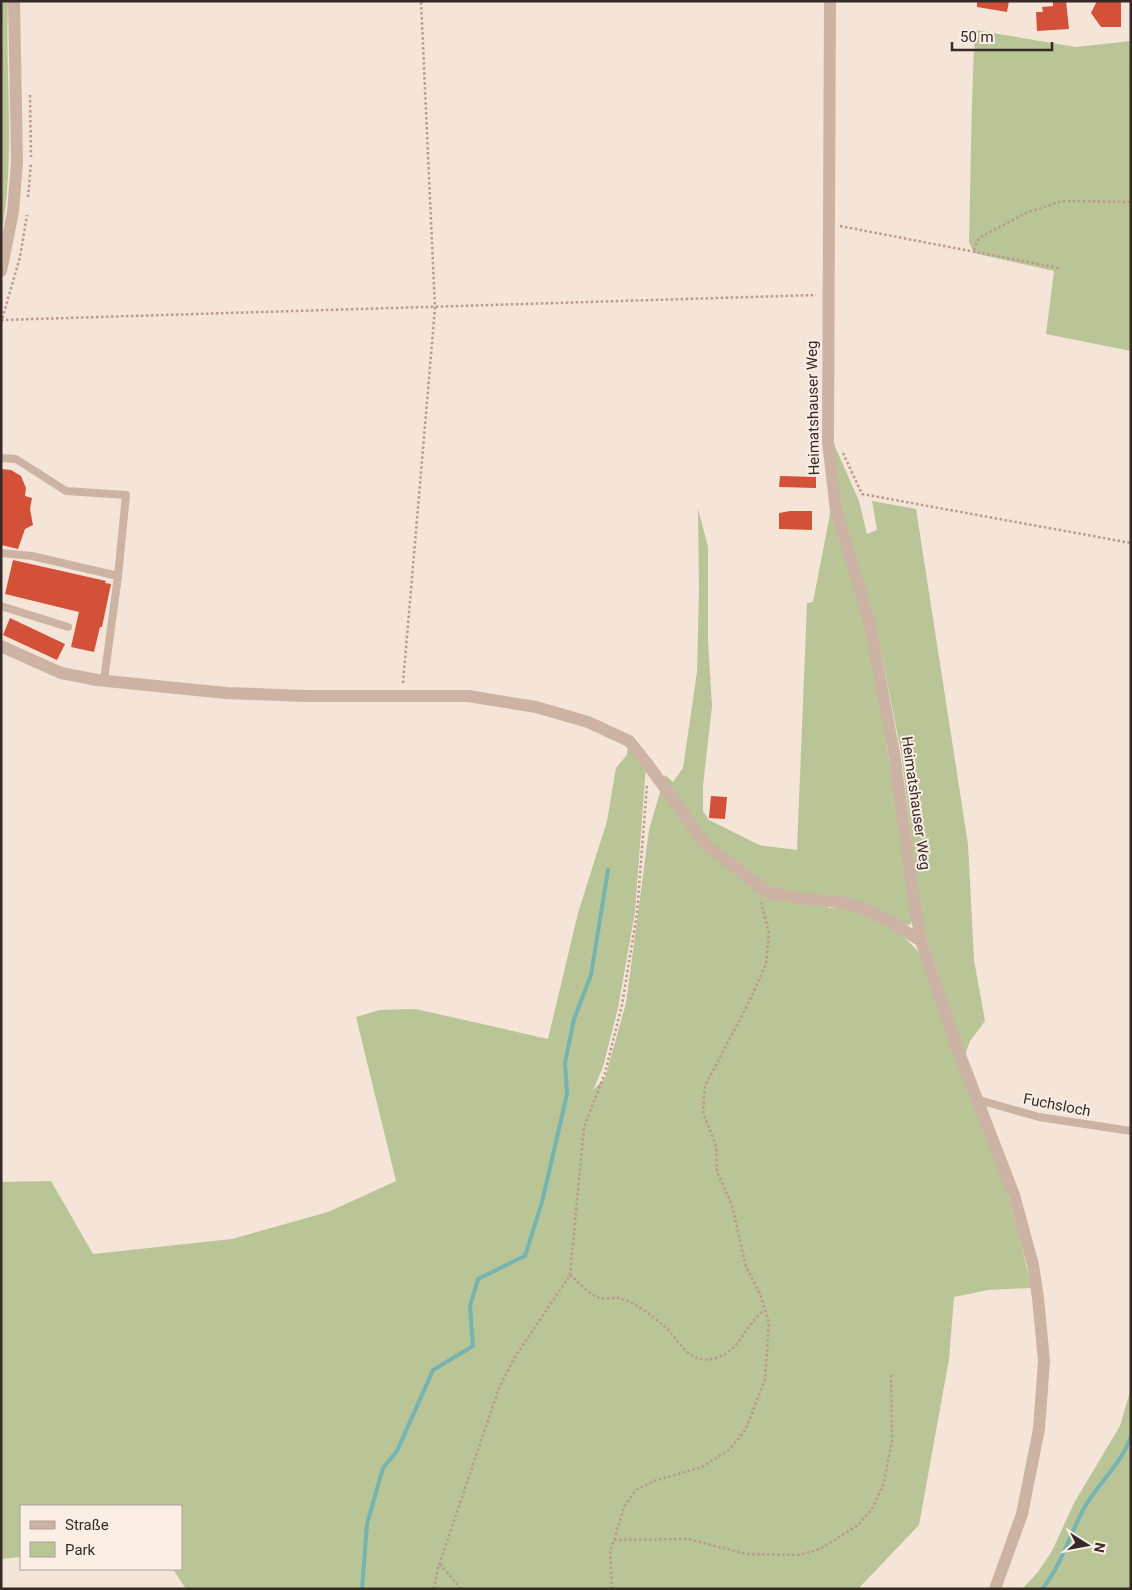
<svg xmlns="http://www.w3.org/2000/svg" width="1132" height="1590" font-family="Roboto,sans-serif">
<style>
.green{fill:#b9c497}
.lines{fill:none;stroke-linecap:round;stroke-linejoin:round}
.stream{stroke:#75b4b1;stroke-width:4}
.building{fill:#d25138}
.path{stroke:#b99c8d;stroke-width:2.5;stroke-dasharray:2.5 2.5;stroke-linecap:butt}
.service{stroke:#cdb3a3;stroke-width:8}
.minor{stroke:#cdb3a3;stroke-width:12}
.tertiary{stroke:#cdb3a3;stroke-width:12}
.labels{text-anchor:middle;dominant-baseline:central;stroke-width:4;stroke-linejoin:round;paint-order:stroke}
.street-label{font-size:15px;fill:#372a26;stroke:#fbefe5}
</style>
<rect width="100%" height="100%" fill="#f4e5d8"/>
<g class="green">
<path d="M1 1H8C5 82 16 156 1 238Z"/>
<path d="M975 30 1076 47 1131 41V351L1046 334 1054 271 974 253 969 242C971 171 971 101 975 30Z"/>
<path d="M833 442 859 501 867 534 877 530 872 501 916 509 968 844 974 960 985 1021 970 1041 965 1055 926 937 919 900 901 752 875 621 841 510Z"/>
<path d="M832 504 868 629 914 918 910 925H904L828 897V908C833 908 839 907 844 907 873 908 903 933 920 954 960 1064 1009 1173 1031 1288L988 1290 954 1297 949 1359 919 1525 858 1589H186L173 1569H181V1506H21V1557L1 1559V1182L51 1181 93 1254 232 1239 328 1212 396 1181 356 1017 380 1010 416 1009 548 1039 578 913 607 821 616 768 627 755 628 745 646 765 635 912 618 1008 603 1067 593 1090 605 1078 626 1003 649 830 665 775 673 782 683 768 697 672 699 590 698 509 708 547V640L712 706 703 785V811L709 820 759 845 797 850 807 603 813 602Z"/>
<path d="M1131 1388V1589H1022L1038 1572 1052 1551 1074 1503 1120 1426Z"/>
</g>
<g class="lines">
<g class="stream">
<path d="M362 1589 367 1524 383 1468 397 1451 433 1370 473 1346 470 1306 478 1279 525 1256 542 1202 567 1094 565 1063 574 1019 591 975 608 870"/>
<path d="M1042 1589C1061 1566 1069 1537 1083 1510 1097 1484 1122 1464 1131 1436"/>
</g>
</g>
<g class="building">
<path d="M977 1H1009L1007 12 977 7Z"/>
<path d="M1053 1H1066L1069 29 1037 31 1036 12H1043L1042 7 1053 6Z"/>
<path d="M1097 1H1121V27H1101L1091 13Z"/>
<path d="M1 469 11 470 21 476 26 488 25 496 32 498 30 509 33 525 25 529 18 549 1 545Z"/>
<path d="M780 476 816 477V488L779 487Z"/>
<path d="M790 511H812V530L779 529V513Z"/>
<path d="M13 560 106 581 105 583 111 584 102 627H100L94 652 71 647 79 612 5 594Z"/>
<path d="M10 618 65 644 57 660 3 635Z"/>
<path d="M711 796 727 797 725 819 709 818Z"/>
</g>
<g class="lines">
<g class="path">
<path d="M1131 70V82"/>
<path d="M30 95 31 157"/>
<path d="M28 197 31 163"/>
<path d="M840 226 1059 268"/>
<path d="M974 250 979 238 1026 213 1062 201 1131 202"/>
<path d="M1 320 816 295"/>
<path d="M1 323 20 257 27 215"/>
<path d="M843 453 862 494 1131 543"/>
<path d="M403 683 435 308 421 1"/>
<path d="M570 1275C578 1281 587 1293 597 1297 604 1300 612 1297 619 1298 633 1301 651 1315 662 1324 680 1339 687 1366 716 1358 740 1351 746 1324 764 1310"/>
<path d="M614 1540 688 1539 746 1554 799 1555 820 1549 858 1525 872 1509 884 1483 892 1440 891 1375"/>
<path d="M440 1564 461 1589"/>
<path d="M434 1589 438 1568 499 1388 515 1357 570 1275 584 1127 605 1073 622 1005 637 913 647 785"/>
<path d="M612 1589 610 1553 624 1507 636 1490 654 1481 702 1467 729 1450 746 1429 765 1379 769 1323 760 1294 746 1267 732 1205 717 1172 716 1146 703 1112 705 1086 750 1000 766 964 769 933 761 903"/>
</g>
<g class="service">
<path d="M1 458 16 459 66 491 126 495 118 576"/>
<path d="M1 553 32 556 118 576 104 680"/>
<path d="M1 606 68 627"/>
<path d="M979 1100 1039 1117 1131 1131"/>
</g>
<g class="minor">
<path d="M830 1 828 442 836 510 870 624 894 753 914 901 921 941 958 1050 1014 1195 1033 1265 1038 1298 1044 1361 1039 1429 1022 1514 995 1589"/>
<path d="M1 646 61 673 97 680 226 693 306 696H468L536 707 588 722 629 741 649 766 706 845 767 892 798 898 839 902 861 908 889 921 921 941"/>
</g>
<path class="tertiary" d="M1 271 13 212 17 162 14 1"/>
</g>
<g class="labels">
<g class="street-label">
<text transform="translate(813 408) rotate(-91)">Heimatshauser Weg</text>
<text transform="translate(916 803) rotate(82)">Heimatshauser Weg</text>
<text transform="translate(1057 1105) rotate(11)">Fuchsloch</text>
</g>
</g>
<rect width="1132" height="1590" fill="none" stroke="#372a26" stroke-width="5"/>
<rect x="20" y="1505" width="162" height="65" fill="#fbefe5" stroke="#ada099"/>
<rect x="30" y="1521" width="25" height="8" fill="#cdb3a3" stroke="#ada099"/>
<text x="65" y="1530" font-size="15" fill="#372a26">Straße</text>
<rect x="30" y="1542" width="25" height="15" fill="#b9c497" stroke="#ada099"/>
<text x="65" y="1555" font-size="15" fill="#372a26">Park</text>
<g transform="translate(1087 1545) rotate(101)" stroke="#fbefe5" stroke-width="4" paint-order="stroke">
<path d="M0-4L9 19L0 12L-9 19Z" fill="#372a26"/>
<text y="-8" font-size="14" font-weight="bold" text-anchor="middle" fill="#372a26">N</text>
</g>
<path d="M952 42v8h100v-8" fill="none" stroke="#372a26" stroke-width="2.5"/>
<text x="960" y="42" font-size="15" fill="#372a26" stroke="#fbefe5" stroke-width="4" paint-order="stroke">50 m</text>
</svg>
